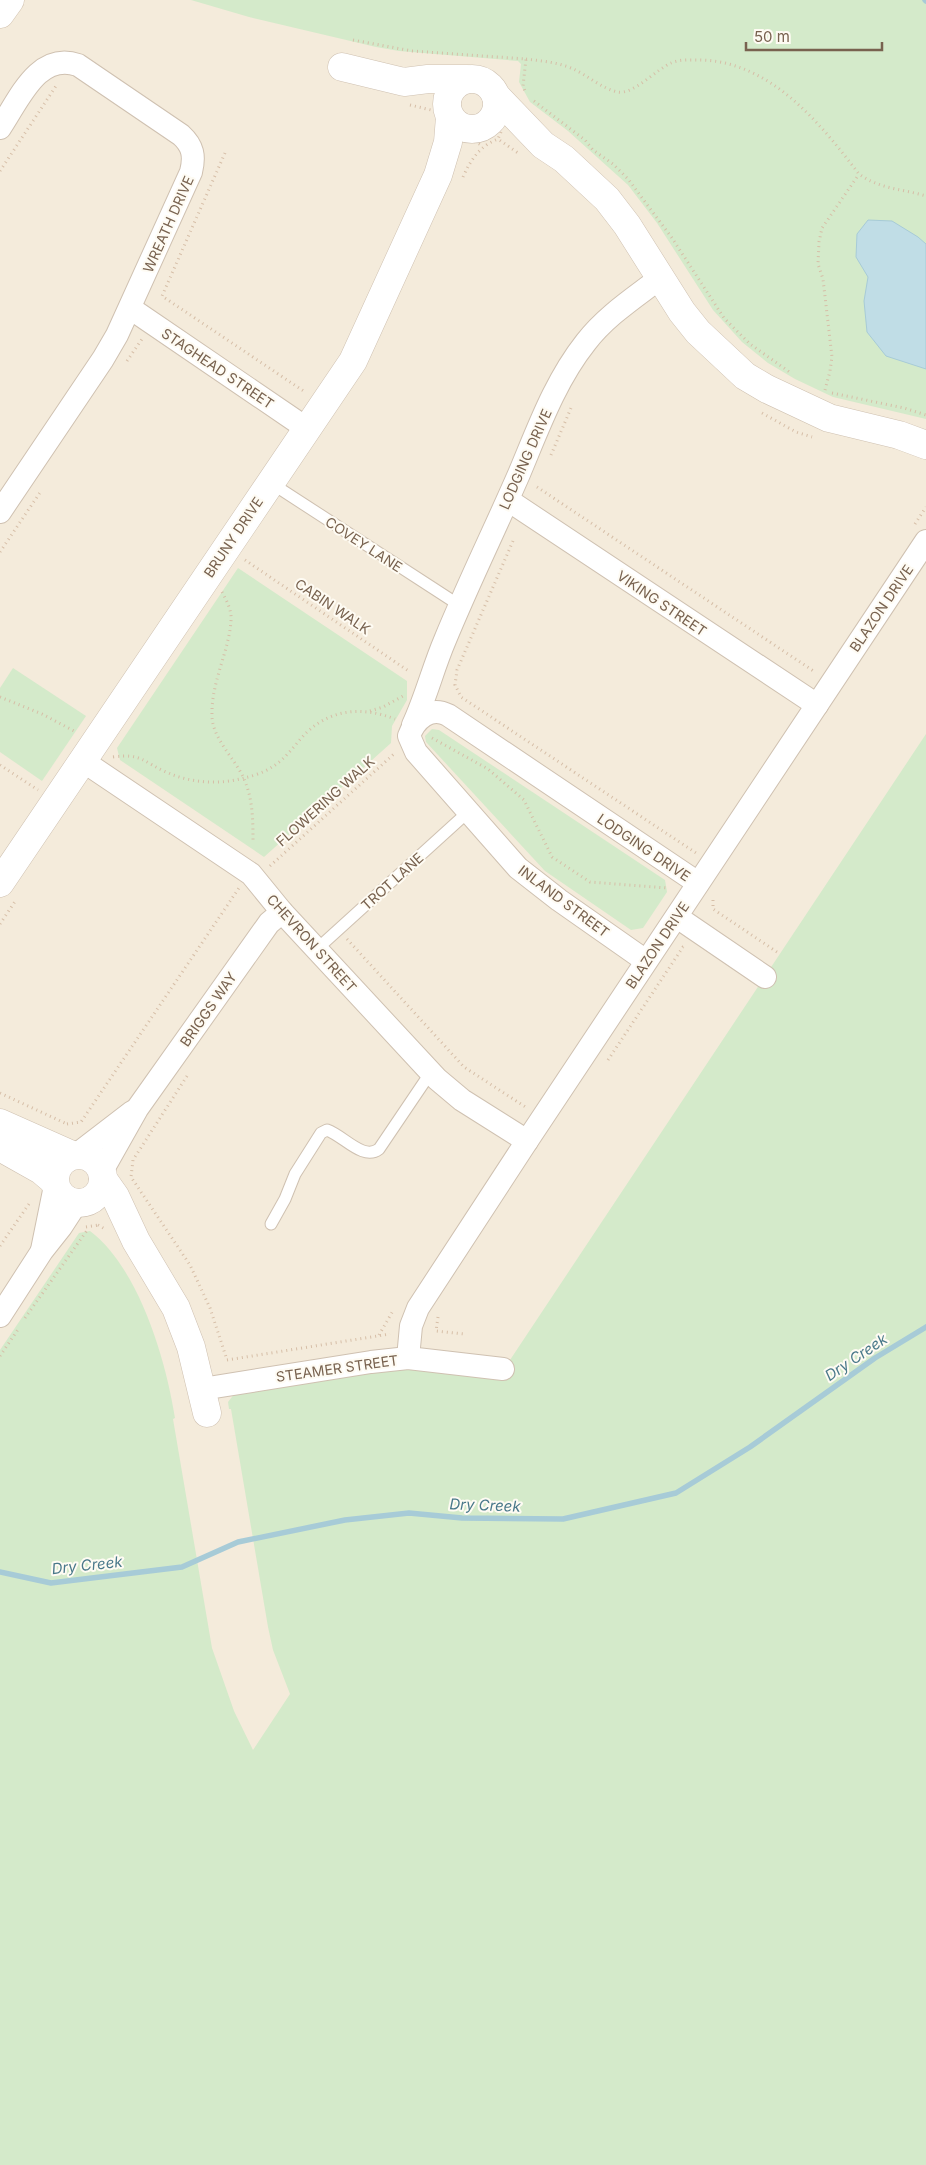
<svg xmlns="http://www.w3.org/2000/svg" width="926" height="2165" font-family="Inter,sans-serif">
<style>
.residential{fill:#f4ebdb}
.green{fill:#d4eaca}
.water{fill:#c0dde6;stroke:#a7cbd7}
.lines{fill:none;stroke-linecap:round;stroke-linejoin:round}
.stream{stroke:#a7cbd7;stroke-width:5.5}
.service-casing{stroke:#cfc1b1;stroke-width:13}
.minor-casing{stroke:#cfc1b1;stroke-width:24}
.tertiary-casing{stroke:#cfc1b1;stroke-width:29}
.secondary-casing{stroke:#d2c2af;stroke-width:29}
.path{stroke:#d6bea7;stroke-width:3;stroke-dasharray:1 4;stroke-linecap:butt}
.service{stroke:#fff;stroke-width:11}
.minor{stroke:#fff;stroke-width:22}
.tertiary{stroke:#fff;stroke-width:28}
.secondary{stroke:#fff;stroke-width:28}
.labels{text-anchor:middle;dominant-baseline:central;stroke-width:4;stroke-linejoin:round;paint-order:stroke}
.street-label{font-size:14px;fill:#78624f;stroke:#fefbf3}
.water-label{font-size:15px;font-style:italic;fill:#49788a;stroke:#fefbf3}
</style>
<rect width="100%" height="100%" fill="#fcf8ec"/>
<rect class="residential" x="0" y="0" width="926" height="2165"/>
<g class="green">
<path d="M191 0H926V419L833 397 795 379 768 363 742 342 713 310 657 223 628 185 568 131 530 102 519 82 521 64 518 61 399 51 376 47 249 17Z"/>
<path d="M238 568 407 681V700L392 726 391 743 264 857 120 760 117 748Z"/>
<path d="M13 668 86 716 42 781 0 752V688Z"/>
<path d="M432 729 439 730 665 880 667 892 643 928 631 930 545 871 426 742 425 736Z"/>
<path d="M926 734V2165H0V1350L79 1233 90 1231C139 1268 166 1360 175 1418L173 1419 212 1648 234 1711 253 1750 290 1694 273 1650 268 1627 231 1409H229L228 1402 235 1393 359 1372 417 1368 498 1378Z"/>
</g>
<path class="water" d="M868 220 892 221 918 237 926 244V369L886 356 867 332 864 301 868 277 856 257 857 234Z"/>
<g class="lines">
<g class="stream">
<path d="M925 0 926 1"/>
<path d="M0 1572 51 1583 182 1567 238 1542 345 1520 409 1513 462 1518 563 1519 676 1493 750 1447 875 1358 926 1327"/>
</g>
<defs>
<g id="service">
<path d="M271 483 459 605"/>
<path d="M317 949 468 812"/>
<path d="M271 1224 285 1199 295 1174 321 1133 327 1130C344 1136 363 1161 379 1149L431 1072"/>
</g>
<g id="minor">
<path d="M0 128C19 100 38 51 78 65L181 135C193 146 195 156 191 172L117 335 103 359 0 512"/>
<path d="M130 308 306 428"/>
<path d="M508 500 817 705"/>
<path d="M413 725C426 697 433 668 445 640 468 584 495 529 519 474 538 429 555 381 586 342 606 316 634 298 660 278"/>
<path d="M83 761 251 874 282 912 437 1079 462 1100 527 1141"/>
<path d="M677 917 765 977"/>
<path d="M646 961 559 900 518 868 416 752 409 736C415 719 430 706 448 715L698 883"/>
<path d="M76 1155 132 1112"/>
<path d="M102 1171 137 1109 269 923 282 912"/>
<path d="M42 1250 55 1186"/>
<path d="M0 1316 42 1251 61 1227 76 1204"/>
<path d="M408 1358 411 1326 418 1308 527 1141 926 541"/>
<path d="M202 1389 371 1362 408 1358 503 1369"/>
</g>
<g id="tertiary">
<path d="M342 67 404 82 428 79H467"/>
<circle cx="472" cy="104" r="25"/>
<path d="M496 96 543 145 564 159 607 199 627 225 682 312 698 332 745 376 767 389 829 418 899 435 926 445"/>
<path d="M0 883 353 361 438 175 448 142 450 117"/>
<path d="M0 1123 72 1155"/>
<path d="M0 1147 41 1170 54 1181"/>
<circle cx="79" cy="1179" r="24"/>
<path d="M103 1179 115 1196 136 1241 176 1308 191 1347 207 1413"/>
</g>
<path id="secondary" d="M0 14 10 0"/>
</defs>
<use href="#service" class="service-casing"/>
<use href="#minor" class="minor-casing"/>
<use href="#tertiary" class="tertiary-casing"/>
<use href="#secondary" class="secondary-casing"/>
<g class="path">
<path d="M353 40 412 51 526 59 523 86 526 94"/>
<path d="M526 59C541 61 556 62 571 68 586 74 602 89 618 92 633 95 657 69 671 63 680 59 691 60 701 60 771 62 820 123 859 174 879 189 903 189 926 196"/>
<path d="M534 101 585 140 593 150 613 164 628 179 672 238 724 318 750 344 791 373"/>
<path d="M410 105 431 110"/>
<path d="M501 132 498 139 518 153"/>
<path d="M470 139 483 146"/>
<path d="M225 153 162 296 305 392"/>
<path d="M0 171 56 86"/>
<path d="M463 177C471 159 480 146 498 139"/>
<path d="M127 361 142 339"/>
<path d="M825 390 830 371 832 357 823 279 818 264 819 242 822 228 859 174"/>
<path d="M832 393 904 408 926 415"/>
<path d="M762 413 796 432 812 437"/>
<path d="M551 455 571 408"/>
<path d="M537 487 815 672"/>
<path d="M915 524 926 507"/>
<path d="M513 541 457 670 455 685 461 697 696 853"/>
<path d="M0 552 41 491"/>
<path d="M245 560 410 672"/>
<path d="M222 592C227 601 232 611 231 621 229 651 211 683 212 715 212 739 235 758 244 779 253 799 253 821 253 843"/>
<path d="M0 697 42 714 76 732"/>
<path d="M370 711 383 707 403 696"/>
<path d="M432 738 488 769 524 800 552 857 590 882 667 888"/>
<path d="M113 757C142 753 143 762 166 772 190 783 219 785 244 778 253 776 265 772 272 767 286 759 296 743 307 732 333 708 364 707 395 719"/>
<path d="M0 765 38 790"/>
<path d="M270 866 395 753"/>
<path d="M713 900V909L780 954"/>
<path d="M0 924 16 900"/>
<path d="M347 939 464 1067 527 1108"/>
<path d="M608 1060 683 947 686 946"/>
<path d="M187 1076 133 1160 131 1177 190 1265 210 1308 227 1360"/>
<path d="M0 1093 67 1124"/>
<path d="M67 1124 81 1122 239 888"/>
<path d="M98 1225 105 1229"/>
<path d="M86 1227 99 1225"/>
<path d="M0 1246 31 1201"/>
<path d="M438 1317 436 1331 464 1334"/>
<path d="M25 1318 88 1229"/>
<path d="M379 1335 394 1309"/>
<path d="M0 1356 19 1328"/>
<path d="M227 1360 390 1334"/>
</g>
<use href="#service" class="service"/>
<use href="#minor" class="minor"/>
<use href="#tertiary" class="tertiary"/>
<use href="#secondary" class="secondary"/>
</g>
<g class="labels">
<g class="street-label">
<text transform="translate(168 224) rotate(-66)">WREATH DRIVE</text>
<text transform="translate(218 368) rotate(34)">STAGHEAD STREET</text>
<text transform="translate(525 459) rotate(-66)">LODGING DRIVE</text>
<text transform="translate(233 537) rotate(-56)">BRUNY DRIVE</text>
<text transform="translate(364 544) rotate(33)">COVEY LANE</text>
<text transform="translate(662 603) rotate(34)">VIKING STREET</text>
<text transform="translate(333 606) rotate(34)">CABIN WALK</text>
<text transform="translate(881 608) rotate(-56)">BLAZON DRIVE</text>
<text transform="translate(325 801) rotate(-42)">FLOWERING WALK</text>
<text transform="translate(644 847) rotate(34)">LODGING DRIVE</text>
<text transform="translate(392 881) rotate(-42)">TROT LANE</text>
<text transform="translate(564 901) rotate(37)">INLAND STREET</text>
<text transform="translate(312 943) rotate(48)">CHEVRON STREET</text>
<text transform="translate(657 945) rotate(-56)">BLAZON DRIVE</text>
<text transform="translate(208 1009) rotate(-55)">BRIGGS WAY</text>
<text transform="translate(337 1368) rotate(-8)">STEAMER STREET</text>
</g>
<g class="water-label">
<text transform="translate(856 1357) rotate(-34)">Dry Creek</text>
<text transform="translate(485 1505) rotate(2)">Dry Creek</text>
<text transform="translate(87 1565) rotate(-6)">Dry Creek</text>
</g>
</g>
<path d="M746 42v8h136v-8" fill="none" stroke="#78624f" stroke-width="2.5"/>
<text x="754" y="42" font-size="15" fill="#78624f" stroke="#fefbf3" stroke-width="4" paint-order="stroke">50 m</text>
</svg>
